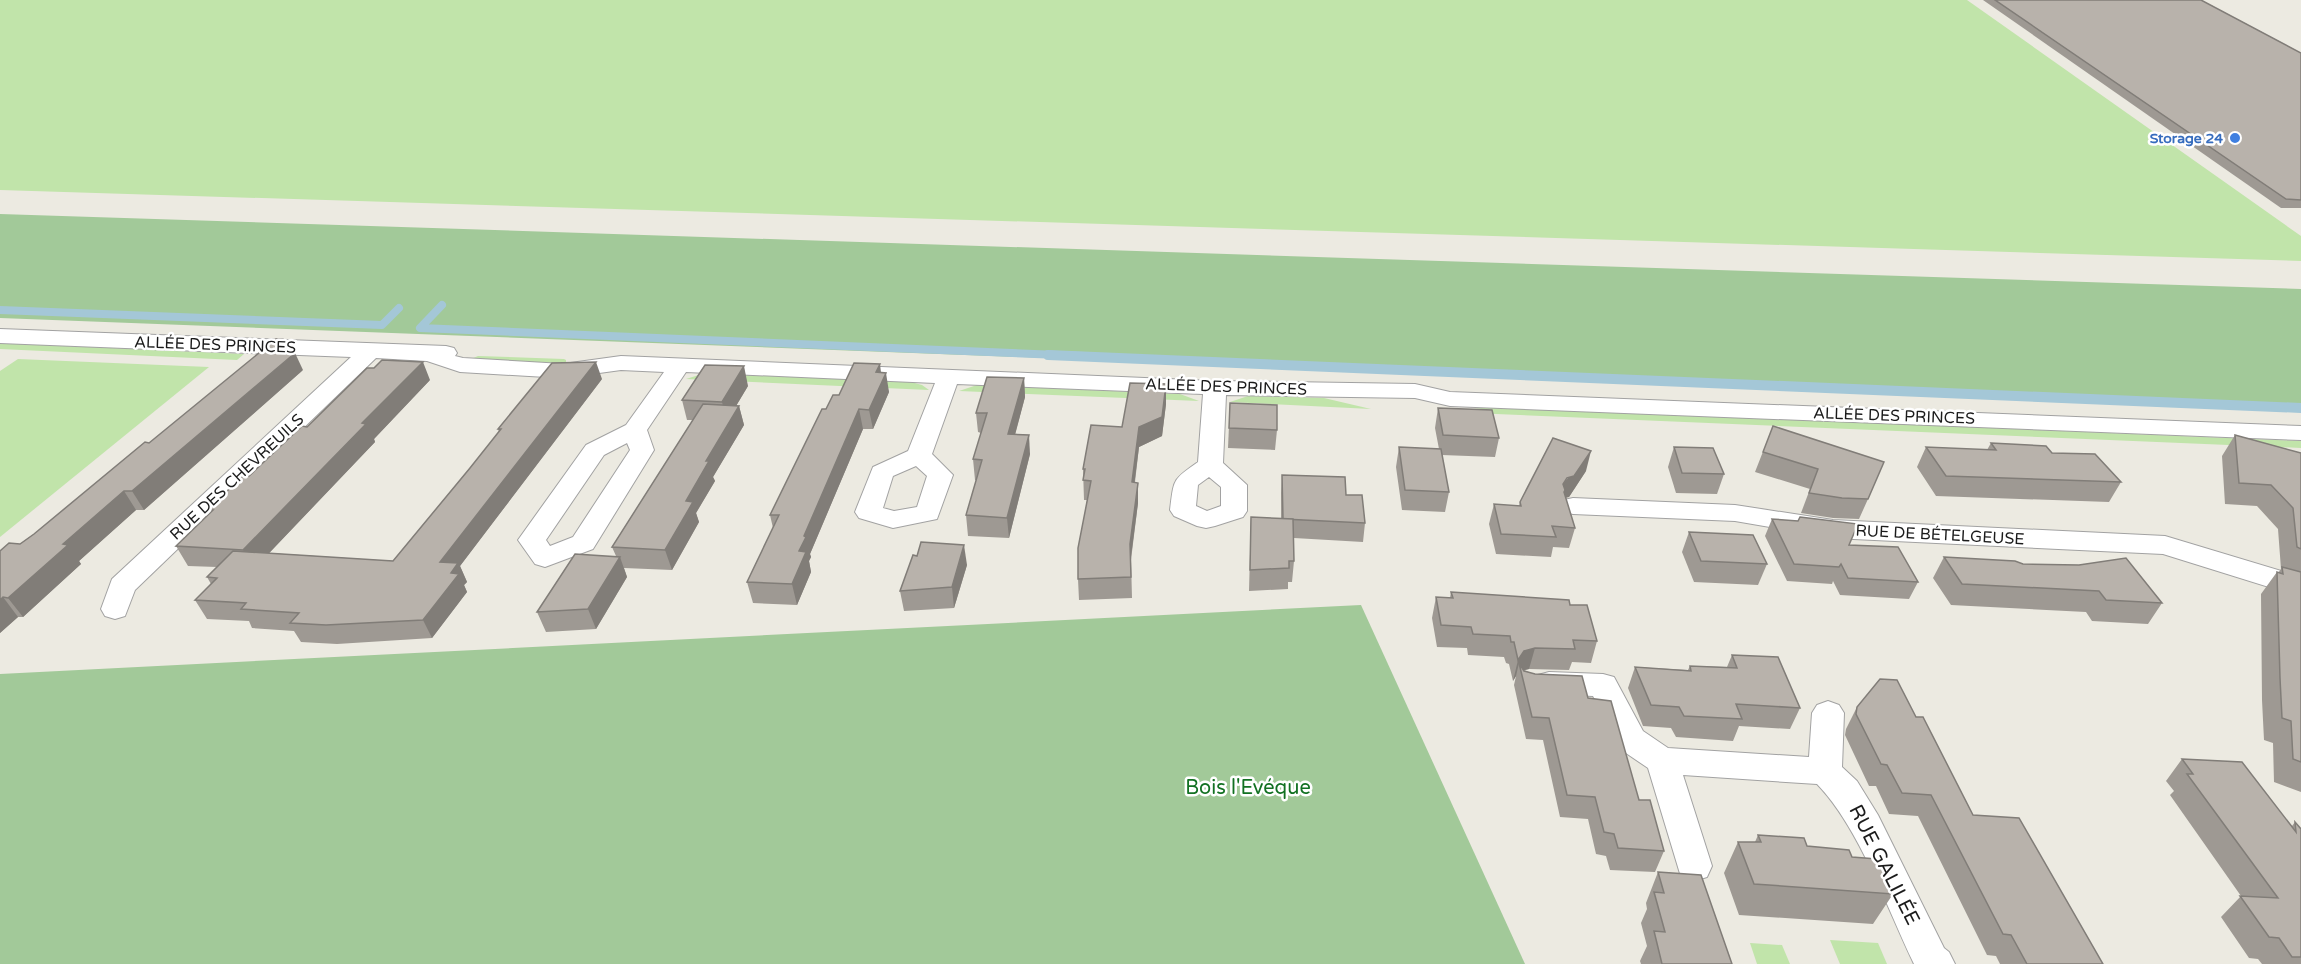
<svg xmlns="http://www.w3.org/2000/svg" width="2301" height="964" font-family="'Varela Round',sans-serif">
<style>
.grass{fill:#c1e4aa}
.forest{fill:#a2c999}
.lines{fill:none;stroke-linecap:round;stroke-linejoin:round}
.stream-far1{stroke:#a4c7d7;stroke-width:8}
.stream{stroke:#a4c7d7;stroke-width:10}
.minor-casing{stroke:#a2a2a2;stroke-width:2}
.minor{fill:#fff;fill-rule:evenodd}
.wall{fill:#9e9993}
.shaded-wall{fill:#817d78}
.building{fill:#b8b2ab;stroke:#817d78;stroke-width:1.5}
.shop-dot{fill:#3f7fe0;stroke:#fff;stroke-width:2}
.labels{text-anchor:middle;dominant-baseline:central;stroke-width:5;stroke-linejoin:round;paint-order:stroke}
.far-shop-label{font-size:14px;font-weight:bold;fill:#366cbe;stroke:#fff;text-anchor:end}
.street-label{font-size:16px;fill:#1b1b1b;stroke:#fff}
.near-park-label{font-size:20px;fill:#127122;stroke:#fff}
.near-street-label{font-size:20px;fill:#1b1b1b;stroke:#fff}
</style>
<rect width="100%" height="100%" fill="#eceae1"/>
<g class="grass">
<path d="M0 0H1967L2301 236V261L0 190Z"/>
<path d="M0 343 244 354 237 360 0 349Z"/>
<path d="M478 356 564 359 566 360V363L558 365 471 359Z"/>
<path d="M18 359 209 367 0 537V371Z"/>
<path d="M705 373 911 382 922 385 929 390 686 379Z"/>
<path d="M977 385 1180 394 1199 401 959 391Z"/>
<path d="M1248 396 1324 398 1371 409 1230 402Z"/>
<path d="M1491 407 2301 441V448L1448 412Z"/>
<path d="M1830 940 1878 943 1887 964H1840Z"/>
<path d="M1750 943 1782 945 1790 964H1757Z"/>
</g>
<g class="forest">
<path d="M0 214 2301 289V406L0 318Z"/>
<path d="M1361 605 1525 964H0V674Z"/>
</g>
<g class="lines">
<g class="stream-far1">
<path d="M442 305 420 328 1084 356"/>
<path d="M0 310 382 325 399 308"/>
</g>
<path class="stream" d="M1048 355 2301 408"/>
<defs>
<g id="minor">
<path d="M0 329 446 346 454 348 457 353 455 356 463 358 563 364 621 356 1215 381 1415 384 1450 392 2301 426V440L1450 406 1415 398 1226 395 1223 463 1247 485V511L1243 517 1215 526 1206 528 1197 526 1174 516 1170 510C1174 479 1172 480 1198 462L1203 394 957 384 932 454 953 475 937 519 893 528 859 518 855 512 873 467 908 451 935 383 686 372 647 430 654 450 593 549 545 567 535 564 518 540 586 445 626 425 664 372 621 370 563 378 460 372 427 361 376 358 135 590 125 616 115 619 105 616 101 609 112 579 351 357 0 343ZM627 443 630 450 573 537 550 546 546 540 604 455ZM916 466 927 476 917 507 894 511 883 508 893 476ZM1209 477 1221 487V506L1207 511 1196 506 1198 485Z"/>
<path d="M1573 498 1735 505 1833 520 2165 536 2301 577V597L2163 554 1833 538 1735 521 1573 514 1564 512 1560 506 1564 500Z"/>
<path d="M1549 672 1603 674 1614 677 1643 731 1668 748 1809 757 1812 713 1817 705 1828 701 1839 705 1844 713 1842 767 1857 781 1878 815 1944 948 1949 952 1955 964H1914C1887 908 1859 827 1817 784L1683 775 1712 866 1707 877 1694 881 1681 877 1648 768 1620 749 1593 696 1549 694 1538 691 1534 683 1538 675Z"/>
</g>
</defs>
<use href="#minor" class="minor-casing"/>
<use href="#minor" class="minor"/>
</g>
<g class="wall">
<path d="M1983 0H2201L2301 53V208H2281Z"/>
<path d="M303 370 144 510H136L79 561 81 564 23 617H18L0 633V551L20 544 34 534Z"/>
<path d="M881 372 889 392 873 429H863L810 554 811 557 809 561 811 572 797 605 753 603 747 582 773 528 770 515 826 409 839 395Z"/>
<path d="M1024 378 1025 397 1015 434 1030 454 1009 538 968 536 966 515 976 480H975L973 459 981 433 978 432 976 413Z"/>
<path d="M602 379 460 566 467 582 464 585 467 592 432 638 337 644 301 642 294 631 252 628 249 621 207 619 195 600 211 584 207 577 217 567 188 566 176 546 210 514 207 510 307 427 430 380 374 439 375 442 269 553 393 561 470 468 499 432 498 429Z"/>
<path d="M1166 384V404L1162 436 1139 447 1135 482 1138 483V503L1131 560 1132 598 1079 600 1078 579 1087 500H1084L1083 469 1122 427Z"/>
<path d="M748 386 736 406H739L744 425 713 477 715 481 696 513 699 522 672 570 624 568 627 577 596 629 546 632 537 612 616 556 612 547 693 420H687L682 400Z"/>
<path d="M1230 403 1277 430 1275 450 1228 448Z"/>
<path d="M1438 408 1499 438 1495 457 1442 455 1449 492 1445 512 1402 510 1396 467 1399 447 1439 449 1435 428Z"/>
<path d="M1773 426 1868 499 1859 519 1833 518 1801 513 1810 489 1755 472Z"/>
<path d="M2235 435 2301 453V792L2274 782 2273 743 2264 740 2262 700 2261 594 2277 572 2278 573 2281 569 2278 529 2257 506 2225 504 2222 456Z"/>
<path d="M1991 443 2052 453 2121 482 2109 502 1936 496 1917 467 1926 447 1987 450Z"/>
<path d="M1674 447 1724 474 1717 494 1676 493 1668 467Z"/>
<path d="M1586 471 1569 497 1565 498 1575 528 1569 548 1553 547 1551 557 1496 554 1489 524 1494 504 1519 506 1520 502Z"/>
<path d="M1282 475 1346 495 1365 523 1363 542 1294 538V561L1292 582H1288V589L1249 591 1251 517 1281 519V493Z"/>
<path d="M1772 519 1798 521 1849 545 1918 582 1909 599 1840 595 1833 581 1832 584 1787 581 1765 536Z"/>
<path d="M1689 532 1767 564 1758 585 1694 582 1682 552Z"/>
<path d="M1944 557 2023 564 2162 603 2148 624 2092 621 2086 612 1951 605 1933 578Z"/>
<path d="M967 565 954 608 904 611 900 591Z"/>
<path d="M1451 592 1570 605 1597 641 1591 663 1572 662 1569 670 1529 669 1524 670 1588 698 1664 851 1655 872 1610 870 1606 856 1596 854 1588 819 1560 817 1543 740 1526 739 1514 685 1516 676 1513 681 1509 664 1506 663 1504 657 1468 655 1467 648 1437 647 1432 618 1436 597 1450 598Z"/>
<path d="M1732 655 1800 708 1790 729 1739 726 1733 741 1676 737 1671 728 1643 726 1628 688 1635 667 1688 670 1690 666 1727 667Z"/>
<path d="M1857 707 1916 717 1973 815 2103 964H2000L1996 956 1987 955 1918 816 1889 814 1876 786H1869L1845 735 1846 729Z"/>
<path d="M2182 759 2292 826 2295 822 2301 829V964H2262L2258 959 2249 958 2221 917 2241 896 2170 795 2174 791 2166 781Z"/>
<path d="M1758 835 1852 857 1893 894 1873 924 1739 915 1724 873 1738 842H1755Z"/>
<path d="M1658 872 1732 964H1641L1640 961 1647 946 1641 923 1647 909 1646 903Z"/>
</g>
<g class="shaded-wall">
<path d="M295 353 303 370 144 510 132 491Z"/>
<path d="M423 362 430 380 374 439 375 442 254 569 243 550 362 423Z"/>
<path d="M596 362 602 379 460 566 467 582 464 585 467 592 432 638 423 620 440 562Z"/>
<path d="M880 364 882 381 886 373 889 392 873 429 869 410 876 372Z"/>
<path d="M744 366 748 386 727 421 722 402Z"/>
<path d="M1024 378 1025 397 1010 454 1008 434Z"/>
<path d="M1166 384V404L1162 436 1139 447 1132 502V482L1139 427Z"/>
<path d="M739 406 744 425 713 477 715 481 696 513 699 522 672 570 665 550 686 501 706 461Z"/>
<path d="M859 409 863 429 810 554 811 557 809 561 811 572 797 605 792 584 799 551 804 536Z"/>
<path d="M1029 435 1030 454 1009 538 1007 518Z"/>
<path d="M1591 451 1586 471 1569 497 1563 498V484Z"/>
<path d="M1138 483V503L1130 564V544Z"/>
<path d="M124 491 136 510 79 561 81 564 23 617 8 598 63 544Z"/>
<path d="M964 545 967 565 954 608 952 587Z"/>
<path d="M620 557 627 577 596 629 588 609Z"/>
<path d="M3 597 18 617 0 633V600Z"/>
<path d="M1535 648 1529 669 1521 671 1519 663 1516 676 1513 681 1518 660 1524 651Z"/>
</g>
<g class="building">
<path d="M1995 0H2201L2301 53V200L2286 199Z"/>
<path d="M276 339H283L295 353 132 491H124L63 544 68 545 8 598 3 597 0 600V551L9 543 20 544 34 534 145 442 149 443Z"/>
<path d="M382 360 423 362 362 423 366 424 243 550 176 546 213 510H207L243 476H249L302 426 307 427 367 368H374Z"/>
<path d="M596 362 440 562 458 563 451 573 459 574 423 620 326 625 290 623 299 613 241 609 246 603 195 600 217 578 207 577 233 551 393 561 470 468 501 429H498L552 363Z"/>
<path d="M854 363 880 364 876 372 886 373 869 410 859 409 804 536 806 537 799 551 806 552 792 584 747 582 779 515H770L822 409H826L833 395H839Z"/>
<path d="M705 365 744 366 722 402 682 400Z"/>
<path d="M987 377 1024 378 1008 434 1029 435 1007 518 966 515 982 460 973 459 987 413H976Z"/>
<path d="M1130 383 1166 384 1162 417 1139 427 1132 482 1138 483 1130 544 1131 577 1078 579V548L1091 481 1083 480 1085 469H1083L1091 425 1122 427Z"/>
<path d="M1230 403 1277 405V430L1229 428Z"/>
<path d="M703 404 739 406 706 461H709L686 501 693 502 665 550 612 547Z"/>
<path d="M1438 408 1492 410 1499 438 1443 435Z"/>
<path d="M1773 426 1884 462 1868 499 1842 498 1809 493 1818 469 1763 452Z"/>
<path d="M2235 435 2301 453V549L2297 547 2293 508 2271 485 2239 483Z"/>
<path d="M1553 438 1591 451 1574 476 1567 478 1563 484 1565 490 1564 492 1575 528 1552 526 1556 537 1501 534 1494 504 1521 506 1520 502Z"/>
<path d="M1991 443 2046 446 2052 453 2095 454 2121 482 1946 476 1926 447 1996 450Z"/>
<path d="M1399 447 1441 449 1449 492 1405 490Z"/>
<path d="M1674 447 1713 448 1724 474 1682 473Z"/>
<path d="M1282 475 1345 477 1346 495H1362L1365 523 1283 519Z"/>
<path d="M1251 517 1293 519 1294 561H1289V568L1250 570Z"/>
<path d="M1800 517 1858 524 1849 545 1898 547 1918 582 1848 578 1841 564 1839 567 1794 564 1772 519 1798 521Z"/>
<path d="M1689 532 1753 535 1767 564 1701 561Z"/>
<path d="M921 542 964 545 952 587 900 591 913 555 917 556Z"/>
<path d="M575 554 620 557 588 609 537 612Z"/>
<path d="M1944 557 2015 561 2023 564 2079 565 2126 558 2162 603 2106 600 2099 591 1962 584Z"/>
<path d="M2282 567 2301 572V762L2293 759 2291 721 2282 718 2280 678 2277 572 2283 574Z"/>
<path d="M1451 592 1569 600 1570 605H1587L1597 641 1573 640 1575 649 1535 648 1524 651 1518 660 1514 642H1511L1510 636 1473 634 1471 627 1441 625 1436 597 1453 598Z"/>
<path d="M1732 655 1778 657 1800 708 1736 704 1742 719 1684 716 1679 707 1651 705 1635 667 1691 671 1690 666 1737 668Z"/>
<path d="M1519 663 1524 671 1535 674 1582 676 1588 698 1611 701 1639 800H1650L1664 851 1618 848 1614 834 1604 832 1595 797 1567 795 1549 718 1532 717Z"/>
<path d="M1880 679 1897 680 1916 717H1923L1973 815 2019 818 2103 964H2027L2011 935 2003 934 1931 795 1902 793 1887 765 1881 764 1856 714 1857 707Z"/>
<path d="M2182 759 2242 762 2296 832 2295 822 2301 829V957H2292L2279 938 2269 937 2240 896 2278 898 2187 774H2193Z"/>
<path d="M1758 835 1804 838 1807 846 1849 850 1852 857 1877 859 1893 894 1754 884 1738 842H1761Z"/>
<path d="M1658 872 1701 875 1732 964H1662L1654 931 1665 932 1654 892 1664 893Z"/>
</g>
<circle class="shop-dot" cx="2235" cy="138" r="6"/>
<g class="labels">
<g class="far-shop-label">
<text x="2223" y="138">Storage 24</text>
</g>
<g class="street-label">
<text transform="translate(215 345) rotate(2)">ALLÉE DES PRINCES</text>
<text transform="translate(1226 387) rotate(2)">ALLÉE DES PRINCES</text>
<text transform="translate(1894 416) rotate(2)">ALLÉE DES PRINCES</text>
<text transform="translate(237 477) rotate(-43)">RUE DES CHEVREUILS</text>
<text transform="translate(1940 535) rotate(3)">RUE DE BÉTELGEUSE</text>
</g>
<g class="near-park-label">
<text x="1248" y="788">Bois l'Evéque</text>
</g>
<g class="near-street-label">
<text transform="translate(1884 865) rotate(63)">RUE GALILÉE</text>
</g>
</g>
</svg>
